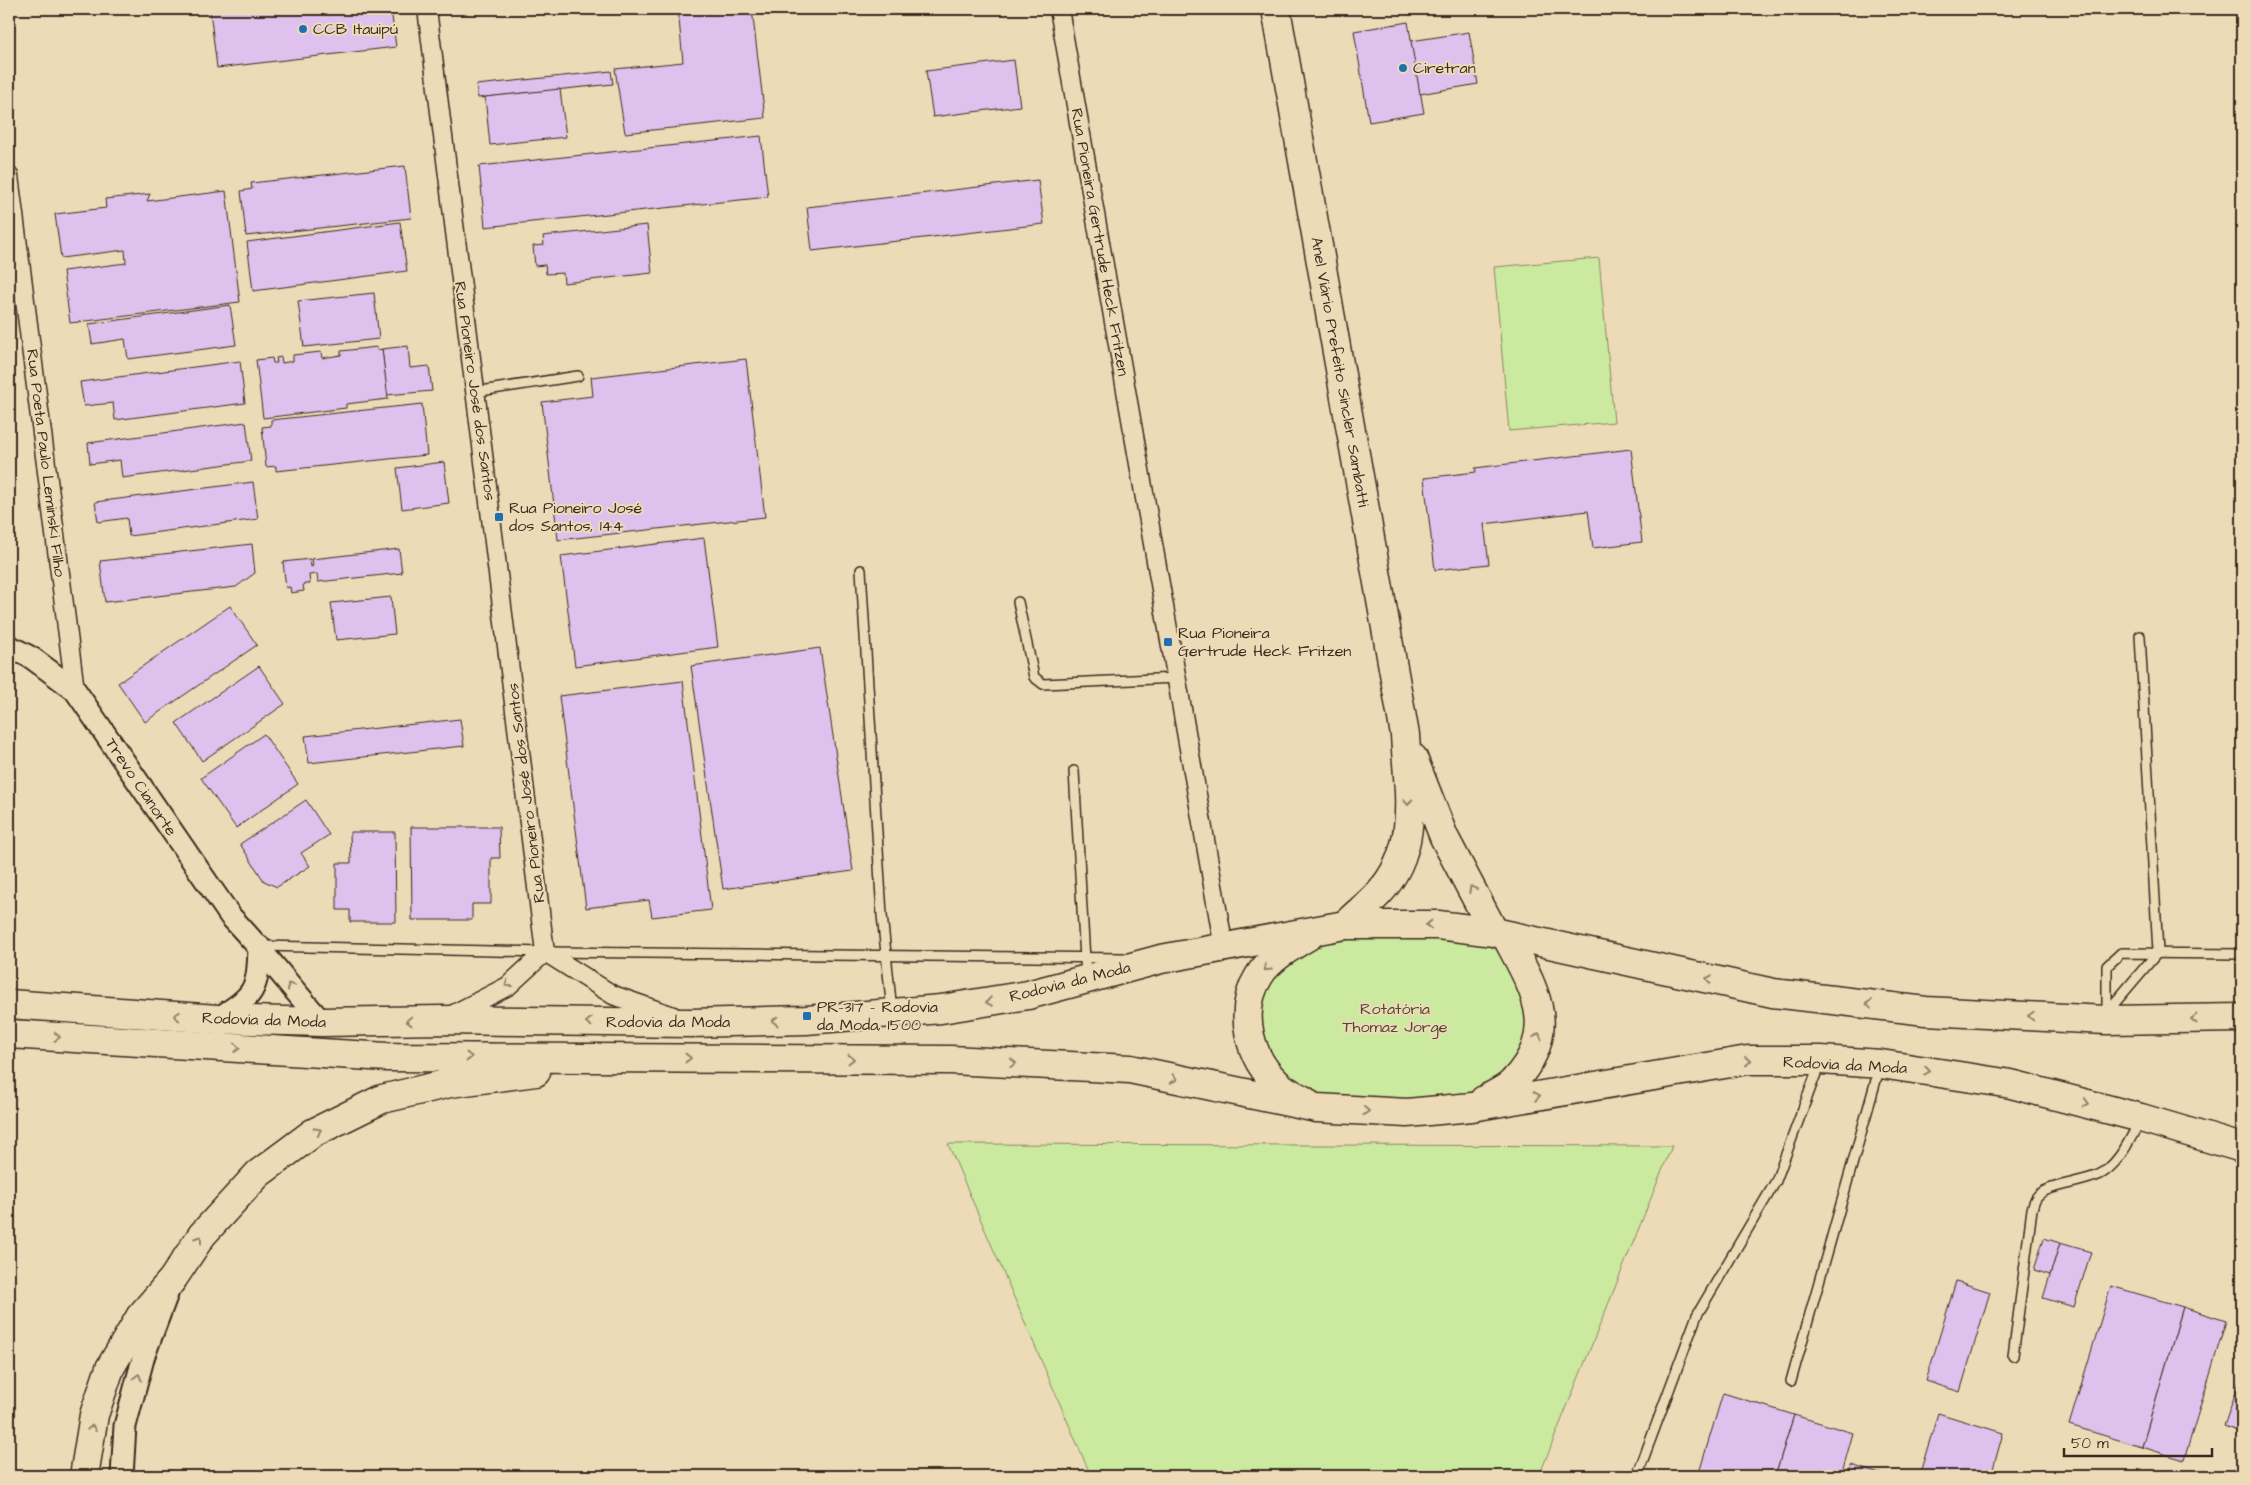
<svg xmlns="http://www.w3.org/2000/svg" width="2251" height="1485" font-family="'Architects Daughter',sans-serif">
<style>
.green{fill:#cce9a0;stroke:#848a5f}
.building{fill:#e0c0ec;stroke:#3b2a1e}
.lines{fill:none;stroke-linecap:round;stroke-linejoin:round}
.service-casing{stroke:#3b2a1e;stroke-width:12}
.minor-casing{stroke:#3b2a1e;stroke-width:21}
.tertiary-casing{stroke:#3b2a1e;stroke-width:25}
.trunk-casing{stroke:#3b2a1e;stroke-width:31}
.service{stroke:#eddbb8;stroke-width:9}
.minor{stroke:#eddbb8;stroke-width:18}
.tertiary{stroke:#eddbb8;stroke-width:21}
.trunk{stroke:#eddbb8;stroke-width:28}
.oneway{stroke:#94826b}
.poi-dot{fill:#1f6fb2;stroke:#eddbb8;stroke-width:2}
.labels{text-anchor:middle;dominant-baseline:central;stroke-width:4;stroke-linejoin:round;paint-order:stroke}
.poi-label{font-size:16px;fill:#3b2a1e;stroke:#eddbb8;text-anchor:start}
.street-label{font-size:16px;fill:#3b2a1e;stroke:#eddbb8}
.park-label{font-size:16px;fill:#514732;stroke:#eddbb8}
</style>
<rect width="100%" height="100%" fill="#eddbb8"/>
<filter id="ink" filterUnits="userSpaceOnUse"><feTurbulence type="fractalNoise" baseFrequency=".02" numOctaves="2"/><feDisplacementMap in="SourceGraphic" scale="10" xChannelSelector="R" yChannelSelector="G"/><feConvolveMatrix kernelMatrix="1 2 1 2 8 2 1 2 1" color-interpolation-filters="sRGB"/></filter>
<g filter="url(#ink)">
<g class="green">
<path d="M1599 258 1614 422 1509 431 1494 267Z"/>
<path d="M1320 929 1494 932 1540 1035 1472 1107 1317 1108 1279 1085 1249 1003Z"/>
<path d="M948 1144 1672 1146 1539 1476H1091Z"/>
</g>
<g class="building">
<path d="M231 9H391L396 47 217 68 210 11Z"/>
<path d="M678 9H752L765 118 625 133 615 69 683 62Z"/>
<path d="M1408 22 1424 113 1369 122 1354 31Z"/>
<path d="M1469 32 1478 84 1420 94 1411 41Z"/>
<path d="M1014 60 1020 106 933 117 926 71Z"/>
<path d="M611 71 613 84 478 98 476 85Z"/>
<path d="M560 89 566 137 490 145 485 97Z"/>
<path d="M761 136 768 197 485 227 479 166Z"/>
<path d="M405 166 411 218 246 236 241 191 252 189 251 183Z"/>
<path d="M1038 180 1044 224 812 251 807 207Z"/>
<path d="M226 191 240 302 70 323 63 271 126 263 125 250 61 258 55 214 106 208 105 199 150 194 147 201Z"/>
<path d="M400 222 407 271 253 291 247 242Z"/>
<path d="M647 225 652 273 564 283 563 273 546 274 545 265 535 266 533 246 544 245 543 236Z"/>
<path d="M374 293 379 339 304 347 298 301Z"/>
<path d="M230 305 236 345 128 359 125 339 92 344 89 324Z"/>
<path d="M408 346 410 368 429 366 432 391 387 395 382 349Z"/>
<path d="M377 347V350L382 349 388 399 346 404V408L263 418 256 360 272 358 273 363H277L276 358 281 357 282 363 293 361V355L321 352 322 358 341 355V351Z"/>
<path d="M746 359 765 517 558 540 542 402 593 396 591 377Z"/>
<path d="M240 361 245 403 115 420 113 403 84 406 80 382Z"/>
<path d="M10 365 14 390 9 391V366Z"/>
<path d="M422 404 427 455 276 471V466L266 467 262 427 271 426V420Z"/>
<path d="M246 422 251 461 122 478 120 460 90 464 88 443Z"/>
<path d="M1631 449 1642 542 1593 548 1588 511 1484 524 1489 564 1435 570 1424 478 1476 472 1475 468Z"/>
<path d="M444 462 449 503 402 509 397 468Z"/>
<path d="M253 482 258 519 129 536 127 518 98 522 95 502Z"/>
<path d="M704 538 718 647 575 666 561 556Z"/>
<path d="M252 544 255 573 236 587 105 602 100 561Z"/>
<path d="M399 549 402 573 318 582 317 574 309 575 310 584H303L304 591 291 593 290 587 286 588 283 562 310 559 311 567 313 566 312 559Z"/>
<path d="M391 597 395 634 336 640 331 603Z"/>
<path d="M230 606 257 645 145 722 118 683Z"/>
<path d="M820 648 853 871 723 889 691 666Z"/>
<path d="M259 666 285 704 202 761 176 723Z"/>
<path d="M683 681 711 910 652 917 649 900 586 908 559 696Z"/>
<path d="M460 719 464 746 309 763 305 736Z"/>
<path d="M264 734 298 784 236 828 201 778Z"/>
<path d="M306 800 329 835 301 853 310 866 277 887 264 881 240 844Z"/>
<path d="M411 827H499L500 858H491V904H472V920H412Z"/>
<path d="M350 832H395L396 922H350V910H337V863H351Z"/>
<path d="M2044 1238 2060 1243 2050 1275 2034 1270Z"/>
<path d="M2060 1243 2091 1252 2074 1307 2043 1298Z"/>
<path d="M1956 1281 1990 1292 1960 1392 1926 1381Z"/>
<path d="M2111 1286 2183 1307 2142 1447 2069 1425Z"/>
<path d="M2183 1307 2226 1321 2184 1460 2142 1447Z"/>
<path d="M2242 1374V1433L2224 1426Z"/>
<path d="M1723 1393 1794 1415 1775 1476H1698Z"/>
<path d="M1938 1413 2003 1433 1991 1476H1919Z"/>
<path d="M1794 1415 1853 1433 1841 1476H1775Z"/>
<path d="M1851 1465 1886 1476H1847Z"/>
</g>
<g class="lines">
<defs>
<g id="service">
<path d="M474 392 578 376"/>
<path d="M861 570 882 915 892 1011"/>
<path d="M1018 602 1034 677 1043 684 1177 678"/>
<path d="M1074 771 1086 977"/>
<path d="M261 946 545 952 1123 958"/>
<path d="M2107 1012 2158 952 2140 636"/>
<path d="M2107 1015V966L2121 953 2242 954"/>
<path d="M2013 1356 2032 1209C2033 1206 2034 1201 2036 1198 2044 1184 2088 1183 2104 1172 2121 1160 2131 1138 2140 1120"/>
<path d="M1791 1381 1880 1066"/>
<path d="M1637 1476 1697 1315 1776 1181 1820 1063"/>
</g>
<g id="minor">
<path d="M427 9C466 323 507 638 545 952L613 995 673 1016"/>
<path d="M1059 9 1224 948"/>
<path d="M9 176 75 690"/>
<path d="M446 1018 508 986 545 952"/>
</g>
<g id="tertiary">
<path d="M9 646 32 658 75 690 231 917C264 951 291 988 322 1022"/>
<path d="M217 1019C255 995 258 991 259 946"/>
<path d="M122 1476 125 1426 144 1355 168 1291"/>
</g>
<g id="trunk">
<path d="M1276 9 1405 735C1408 791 1421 848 1379 893 1369 904 1356 914 1345 925"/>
<path d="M1413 758 1444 837 1494 932"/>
<path d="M9 1004 217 1019 322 1022 441 1020 690 1023 806 1020 941 1009 1028 995 1161 959 1345 925H1438L1494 932 1773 993 1926 1011 2106 1020 2242 1018"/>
<path d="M9 1034 387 1057 951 1060 1130 1069 1317 1108 1407 1113 1472 1107 1748 1060H1821L1881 1064 2011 1084 2141 1118 2242 1148"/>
<path d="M1484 1100C1493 1095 1506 1090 1513 1082 1562 1030 1534 989 1506 936"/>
<path d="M1305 1101C1297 1096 1286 1092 1279 1085 1249 1059 1237 1011 1259 976 1269 959 1293 945 1310 935"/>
<path d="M84 1476 94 1415 110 1368 140 1317 172 1280 202 1235 258 1174 313 1133 382 1099 450 1083 536 1072"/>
</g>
</defs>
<use href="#service" class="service-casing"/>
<use href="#minor" class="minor-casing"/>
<use href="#tertiary" class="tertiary-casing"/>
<use href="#trunk" class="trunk-casing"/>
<use href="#service" class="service"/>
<use href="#minor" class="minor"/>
<use href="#tertiary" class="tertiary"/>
<use href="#trunk" class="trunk"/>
</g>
<defs><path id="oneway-chevron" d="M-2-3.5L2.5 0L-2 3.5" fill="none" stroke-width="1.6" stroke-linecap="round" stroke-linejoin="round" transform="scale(1.25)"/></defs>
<g class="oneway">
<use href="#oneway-chevron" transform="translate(1408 802) rotate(87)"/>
<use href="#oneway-chevron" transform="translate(1472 889) rotate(-118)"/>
<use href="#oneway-chevron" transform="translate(1429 925) rotate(-180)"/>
<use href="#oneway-chevron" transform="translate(1267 968) rotate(136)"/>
<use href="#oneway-chevron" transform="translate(1709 979) rotate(-168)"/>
<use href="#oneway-chevron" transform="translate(508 984) rotate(144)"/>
<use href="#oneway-chevron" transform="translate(290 986) rotate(-129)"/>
<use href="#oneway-chevron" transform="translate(989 1002) rotate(171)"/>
<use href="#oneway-chevron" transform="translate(1869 1004) rotate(-173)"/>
<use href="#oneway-chevron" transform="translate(177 1016) rotate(-176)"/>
<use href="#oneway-chevron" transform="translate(2031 1016) rotate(-177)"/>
<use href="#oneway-chevron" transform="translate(2194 1019) rotate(179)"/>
<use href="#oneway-chevron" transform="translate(409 1021) rotate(179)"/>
<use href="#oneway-chevron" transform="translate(775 1021) rotate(179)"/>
<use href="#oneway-chevron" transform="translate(589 1022) rotate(-179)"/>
<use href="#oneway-chevron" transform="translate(1538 1036) rotate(-75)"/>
<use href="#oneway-chevron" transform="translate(57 1037) rotate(3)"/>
<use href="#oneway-chevron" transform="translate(237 1048) rotate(3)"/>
<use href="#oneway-chevron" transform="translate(469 1057)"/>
<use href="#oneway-chevron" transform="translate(688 1058)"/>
<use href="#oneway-chevron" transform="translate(851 1059)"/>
<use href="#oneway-chevron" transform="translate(1748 1061) rotate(-5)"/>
<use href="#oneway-chevron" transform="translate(1013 1063) rotate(3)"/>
<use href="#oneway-chevron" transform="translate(1927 1071) rotate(9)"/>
<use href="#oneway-chevron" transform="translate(1174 1079) rotate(12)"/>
<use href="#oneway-chevron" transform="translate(1537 1096) rotate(-10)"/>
<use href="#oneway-chevron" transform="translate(2086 1103) rotate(15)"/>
<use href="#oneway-chevron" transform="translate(1366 1111) rotate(3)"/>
<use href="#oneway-chevron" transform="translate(318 1131) rotate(-28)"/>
<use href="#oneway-chevron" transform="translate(199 1239) rotate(-54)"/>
<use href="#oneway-chevron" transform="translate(138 1377) rotate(-75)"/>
<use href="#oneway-chevron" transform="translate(92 1428) rotate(-80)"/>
</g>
</g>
<g class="poi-dot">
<circle cx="303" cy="29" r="5"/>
<circle cx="1403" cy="68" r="5"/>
<rect x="494" y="512" width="10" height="10" rx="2.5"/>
<rect x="1163" y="637" width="10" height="10" rx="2.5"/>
<rect x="802" y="1011" width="10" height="10" rx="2.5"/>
</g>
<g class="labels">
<g class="poi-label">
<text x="313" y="29">CCB Itauipú</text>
<text x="1413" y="68">Ciretran</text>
<text x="509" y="508">Rua Pioneiro José<tspan x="509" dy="18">dos Santos, 144</tspan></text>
<text x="1178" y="633">Rua Pioneira<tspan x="1178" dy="18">Gertrude Heck Fritzen</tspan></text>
<text x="817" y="1007">PR-317 - Rodovia<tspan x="817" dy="18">da Moda, 1500</tspan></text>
</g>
<g class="street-label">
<text transform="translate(1100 242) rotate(80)">Rua Pioneira Gertrude Heck Fritzen</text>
<text transform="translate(1340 372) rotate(80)">Anel Viário Prefeito Sincler Sambatti</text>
<text transform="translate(475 391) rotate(82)">Rua Pioneiro José dos Santos</text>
<text transform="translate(46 463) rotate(83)">Rua Poeta Paulo Leminski Filho</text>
<text transform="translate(141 787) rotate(56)">Trevo Cianorte</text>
<text transform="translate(526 793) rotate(-97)">Rua Pioneiro José dos Santos</text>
<text transform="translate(1070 982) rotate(-14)">Rodovia da Moda</text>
<text transform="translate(264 1020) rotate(2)">Rodovia da Moda</text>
<text x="668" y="1022">Rodovia da Moda</text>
<text transform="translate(1845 1065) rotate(3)">Rodovia da Moda</text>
</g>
<g class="park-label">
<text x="1395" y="1009">Rotatória<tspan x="1395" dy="18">Thomaz Jorge</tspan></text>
</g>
</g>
<rect width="2251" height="1485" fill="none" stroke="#eddbb8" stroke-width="30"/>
<rect x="15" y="15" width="2221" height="1455" fill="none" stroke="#3b2a1e" stroke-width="2" filter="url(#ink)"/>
<path d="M2064 1448v8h148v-8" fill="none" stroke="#3b2a1e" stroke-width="2.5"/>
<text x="2071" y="1448" font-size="15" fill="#3b2a1e" stroke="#eddbb8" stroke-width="4" paint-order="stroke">50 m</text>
</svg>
